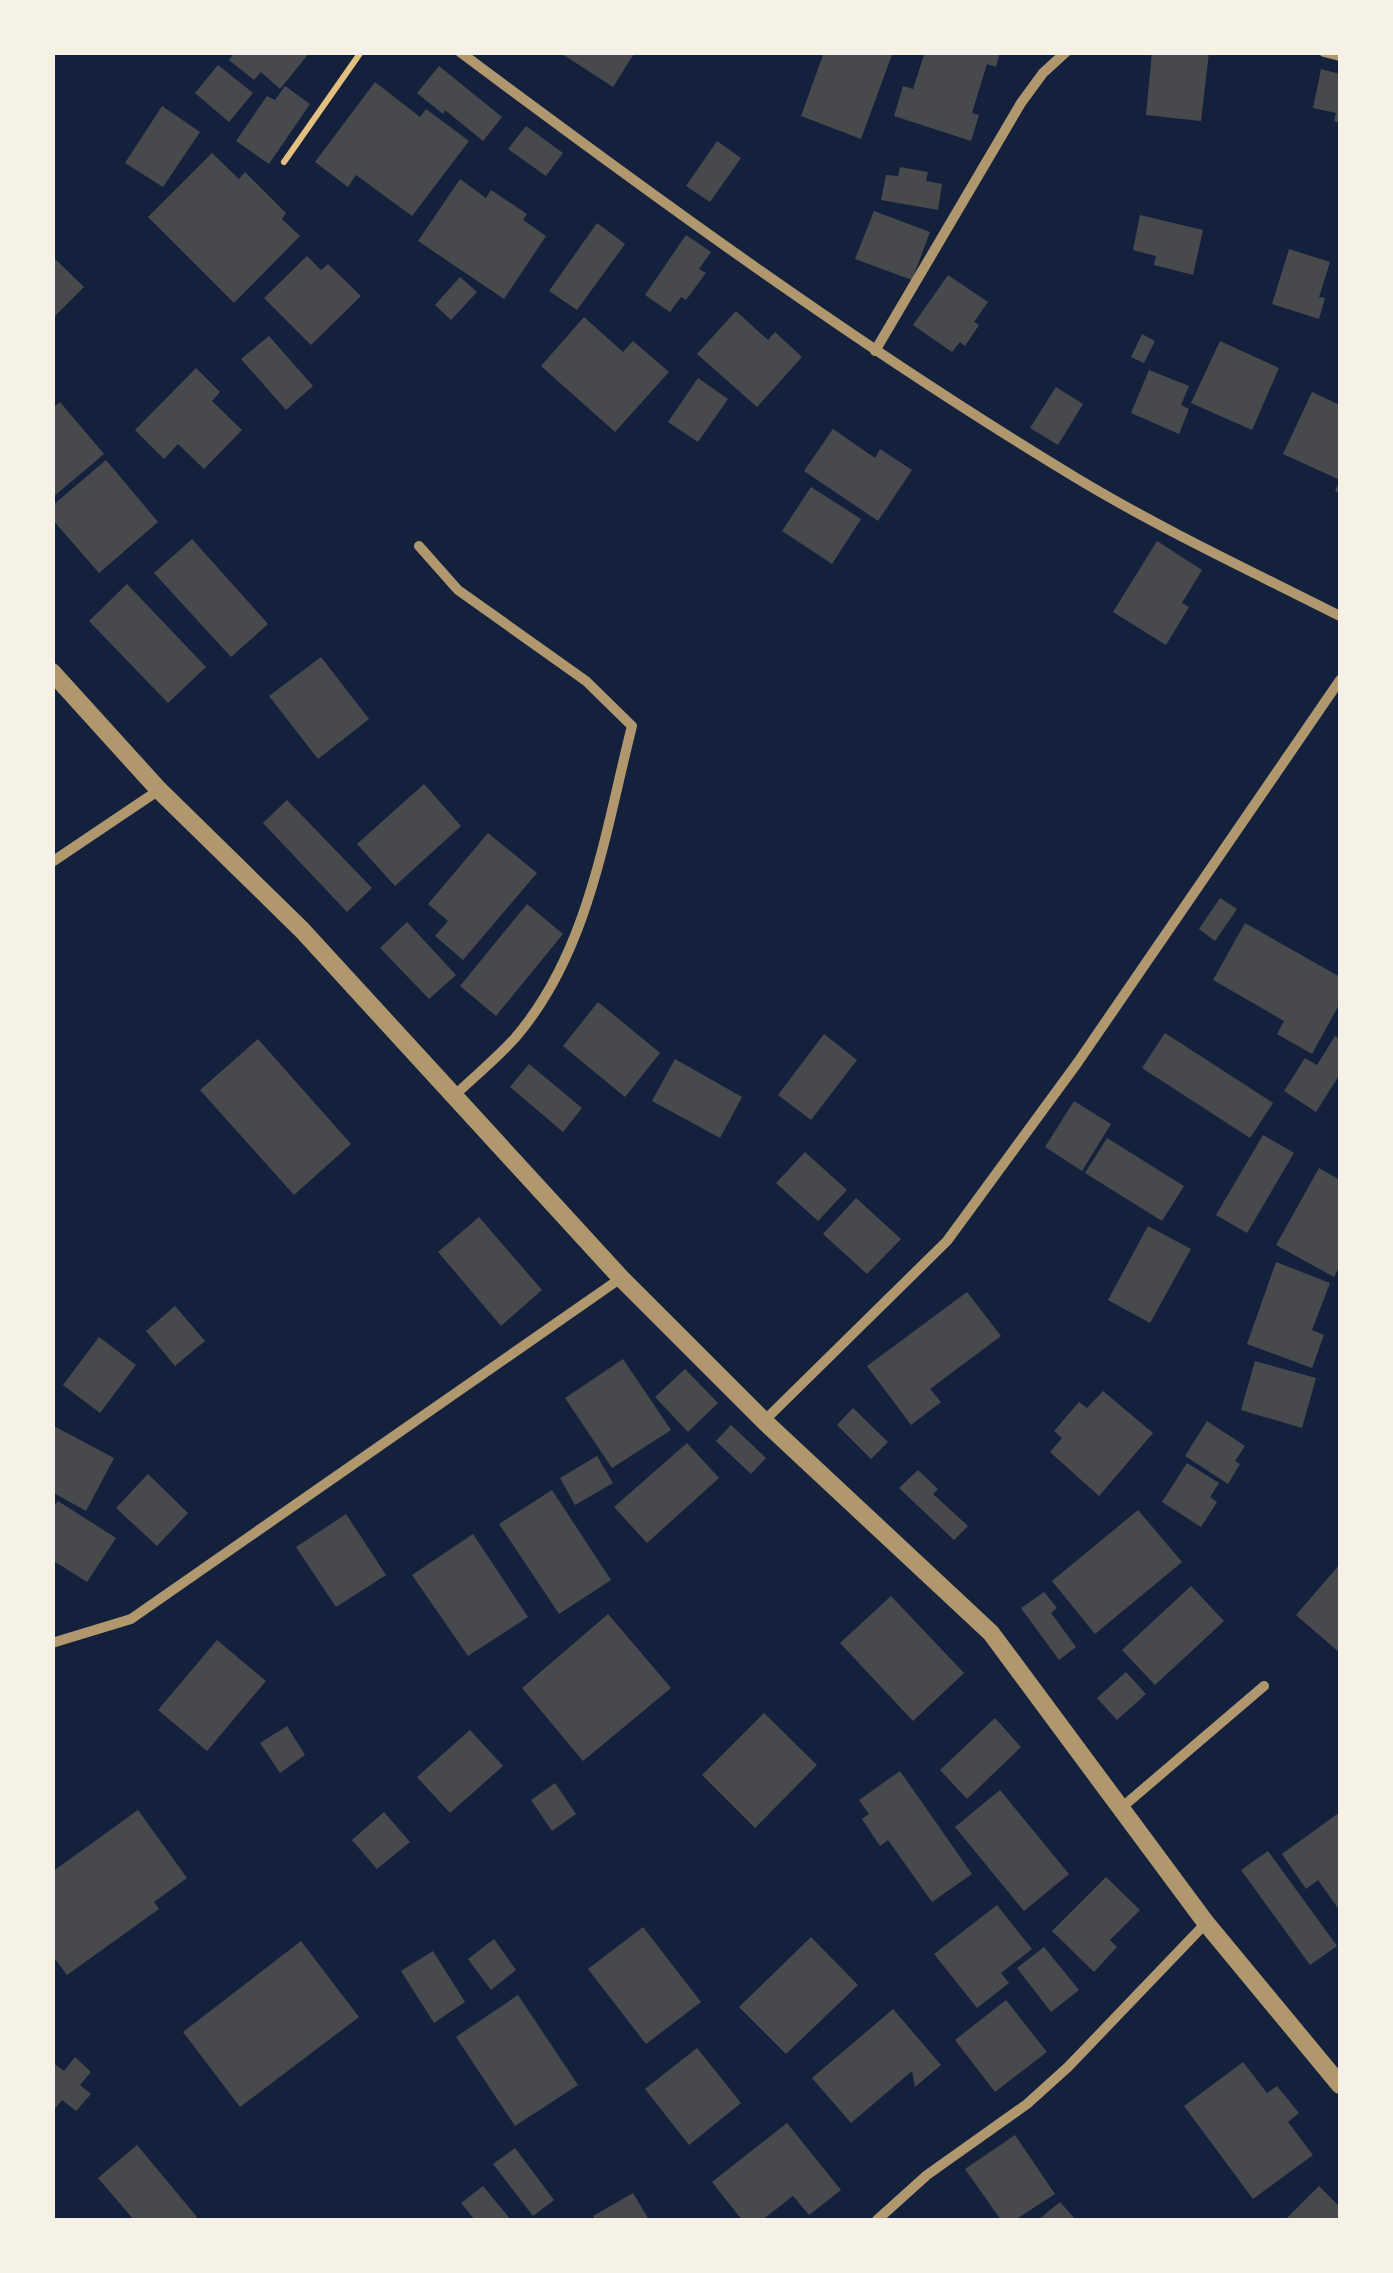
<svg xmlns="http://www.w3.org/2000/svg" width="1393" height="2273" font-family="Montserrat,sans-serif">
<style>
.building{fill:#48494c}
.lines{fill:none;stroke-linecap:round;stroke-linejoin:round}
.path{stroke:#e5c07b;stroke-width:6}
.minor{stroke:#b1986c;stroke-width:10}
.tertiary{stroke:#b1986c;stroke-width:18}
</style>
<rect width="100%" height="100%" fill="#14213d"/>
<g class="building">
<path d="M235 52H310L280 89 261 72 254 80 229 60Z"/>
<path d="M559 52H635L613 87Z"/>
<path d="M824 52H893L861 139 801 116Z"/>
<path d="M925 52H1000L996 67 987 64 972 113 979 115 971 141 894 116 903 86 913 89Z"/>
<path d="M1152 52H1209L1201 121 1146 115Z"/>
<path d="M218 65 253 93 229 122 195 93Z"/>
<path d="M439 66 502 117 483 141 445 110 443 114 417 93Z"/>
<path d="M1321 69 1340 74V123L1334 121 1336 113 1313 108Z"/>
<path d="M375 82 420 117 426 109 469 141 412 216 356 175 348 187 315 162Z"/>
<path d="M285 86 310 104 269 164 236 141 267 96 275 100Z"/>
<path d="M162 106 200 132 163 187 125 163Z"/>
<path d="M526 126 563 153 546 176 508 149Z"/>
<path d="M717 141 741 158 710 202 686 186Z"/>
<path d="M212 153 239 179 245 172 286 213 282 219 300 236 234 303 148 217Z"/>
<path d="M900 167 928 172 926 181 942 184 938 210 881 200 886 175 898 176Z"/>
<path d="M460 179 486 198 491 190 527 214 523 220 546 236 504 299 418 241Z"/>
<path d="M874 211 930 232 912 280 855 259Z"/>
<path d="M1140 215 1203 230 1193 275 1154 265 1156 256 1133 250Z"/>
<path d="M597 223 625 244 577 310 549 291Z"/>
<path d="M686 235 711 252 699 269 706 273 686 300 681 297 670 312 645 295Z"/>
<path d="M1289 249 1330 262 1319 297 1325 298 1319 319 1272 304Z"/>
<path d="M52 256 84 287 52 319Z"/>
<path d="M307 256 321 270 328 264 361 296 311 345 264 298Z"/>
<path d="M948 275 988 302 974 322 979 325 965 346 960 342 952 352 913 325Z"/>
<path d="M460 277 477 292 451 320 435 305Z"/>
<path d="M736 311 768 340 775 332 802 357 757 407 697 354Z"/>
<path d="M584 317 623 352 633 341 669 372 615 432 541 366Z"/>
<path d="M1142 334 1155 341 1144 363 1131 357Z"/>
<path d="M269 336 313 386 286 410 241 359Z"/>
<path d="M1220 341 1279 368 1252 430 1191 403Z"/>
<path d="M196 368 220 392 212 401 242 430 204 469 178 444 164 459 135 430Z"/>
<path d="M1149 370 1189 386 1181 405 1189 409 1179 434 1131 413Z"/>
<path d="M698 378 728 399 698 442 668 422Z"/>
<path d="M1056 387 1083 404 1058 445 1030 428Z"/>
<path d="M1312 392 1340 405V493L1335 491 1340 480 1283 454Z"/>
<path d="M60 402 104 454 52 498V408Z"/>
<path d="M833 429 875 458 880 449 912 470 878 521 804 471Z"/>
<path d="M106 460 158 522 99 573 52 519V506Z"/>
<path d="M811 487 861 519 832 564 782 531Z"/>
<path d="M192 539 268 624 231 657 154 573Z"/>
<path d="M1157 541 1202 570 1182 603 1189 607 1166 645 1113 612Z"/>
<path d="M127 584 206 667 168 703 89 621Z"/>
<path d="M321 657 369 719 318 759 269 696Z"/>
<path d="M424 784 461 826 395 886 357 844Z"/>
<path d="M287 800 372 888 347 912 263 823Z"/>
<path d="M488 833 537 873 463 960 435 936 448 921 428 904Z"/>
<path d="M1220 898 1237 909 1215 941 1199 929Z"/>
<path d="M527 904 563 934 496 1016 460 986Z"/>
<path d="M407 922 456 975 429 999 380 948Z"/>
<path d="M1245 923 1340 977V1003L1312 1054 1277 1034 1284 1021 1213 980Z"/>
<path d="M598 1002 660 1053 625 1097 563 1046Z"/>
<path d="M1165 1033 1273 1103 1250 1138 1142 1068Z"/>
<path d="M824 1034 857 1060 811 1120 778 1095Z"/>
<path d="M1335 1036 1340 1039V1074L1316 1112 1284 1091 1305 1058 1317 1065Z"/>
<path d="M258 1039 351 1144 294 1195 200 1090Z"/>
<path d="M675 1059 742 1097 720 1138 652 1101Z"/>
<path d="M529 1064 582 1108 563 1132 510 1087Z"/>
<path d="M1074 1101 1111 1124 1082 1171 1045 1147Z"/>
<path d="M1263 1135 1294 1153 1247 1233 1216 1215Z"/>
<path d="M1107 1138 1184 1186 1162 1221 1085 1173Z"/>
<path d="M805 1152 847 1190 818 1221 776 1183Z"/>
<path d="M1319 1168 1340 1180V1265L1334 1277 1276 1245Z"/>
<path d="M856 1198 901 1239 867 1274 823 1234Z"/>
<path d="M479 1217 542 1290 501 1326 438 1252Z"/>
<path d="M1148 1226 1191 1249 1150 1323 1108 1300Z"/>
<path d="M1276 1262 1330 1283 1312 1330 1324 1335 1312 1368 1247 1344Z"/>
<path d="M967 1292 1001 1336 930 1389 941 1402 911 1425 867 1366Z"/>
<path d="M175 1306 205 1341 175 1366 146 1331Z"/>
<path d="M99 1337 136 1365 100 1413 63 1385Z"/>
<path d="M623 1359 671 1430 612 1468 565 1398Z"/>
<path d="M1255 1361 1316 1378 1302 1428 1241 1410Z"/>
<path d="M685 1369 718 1403 688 1432 655 1397Z"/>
<path d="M1103 1391 1153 1433 1099 1496 1050 1452 1062 1438 1054 1431 1079 1402 1087 1408Z"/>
<path d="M853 1408 888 1442 871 1459 837 1425Z"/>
<path d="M1207 1421 1245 1446 1235 1461 1240 1464 1228 1484 1185 1456Z"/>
<path d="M52 1425 114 1458 86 1511 52 1492Z"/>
<path d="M731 1425 766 1458 751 1474 716 1441Z"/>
<path d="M687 1443 719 1478 647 1543 614 1507Z"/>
<path d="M597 1456 613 1483 575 1505 560 1478Z"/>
<path d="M1187 1463 1219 1483 1210 1497 1217 1502 1201 1527 1162 1502Z"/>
<path d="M918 1470 938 1489 933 1494 968 1526 954 1540 899 1488Z"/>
<path d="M148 1474 188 1513 157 1546 116 1508Z"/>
<path d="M552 1490 611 1580 559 1614 499 1524Z"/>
<path d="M58 1501 116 1538 87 1582 52 1560V1508Z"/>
<path d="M1138 1510 1182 1562 1095 1634 1052 1581Z"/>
<path d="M346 1514 386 1575 336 1607 296 1547Z"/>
<path d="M473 1534 528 1617 468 1656 412 1575Z"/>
<path d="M1340 1564V1653L1296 1615Z"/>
<path d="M1191 1586 1224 1621 1155 1685 1122 1650Z"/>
<path d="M1044 1592 1057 1608 1051 1613 1076 1647 1059 1660 1021 1608Z"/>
<path d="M891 1596 964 1673 913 1721 840 1643Z"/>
<path d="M608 1614 671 1688 583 1761 522 1688Z"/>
<path d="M217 1640 266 1681 207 1751 158 1710Z"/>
<path d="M1126 1672 1146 1694 1117 1720 1097 1698Z"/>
<path d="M764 1713 817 1765 755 1828 702 1775Z"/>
<path d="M995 1718 1021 1747 967 1799 940 1770Z"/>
<path d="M287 1726 305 1755 280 1773 260 1743Z"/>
<path d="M470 1730 503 1766 450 1813 417 1777Z"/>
<path d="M900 1771 972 1874 932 1902 888 1840 880 1846 862 1819 869 1814 859 1800Z"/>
<path d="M555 1783 576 1814 552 1831 531 1800Z"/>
<path d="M1000 1790 1069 1874 1024 1911 955 1827Z"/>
<path d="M138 1810 187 1878 154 1902 159 1909 67 1975 52 1955V1872Z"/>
<path d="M384 1812 410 1842 377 1869 352 1840Z"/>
<path d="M1340 1812V1911L1318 1880 1306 1889 1282 1854Z"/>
<path d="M1268 1851 1337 1946 1310 1965 1241 1870Z"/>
<path d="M1106 1877 1140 1910 1110 1940 1117 1947 1094 1972 1052 1931Z"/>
<path d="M997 1905 1032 1949 1001 1973 1009 1983 977 2008 934 1954Z"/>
<path d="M643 1927 701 2002 646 2044 588 1969Z"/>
<path d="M811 1937 858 1985 786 2054 739 2007Z"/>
<path d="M494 1939 516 1970 491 1990 468 1959Z"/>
<path d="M301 1941 359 2017 240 2107 183 2032Z"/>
<path d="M1044 1947 1079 1990 1051 2012 1017 1968Z"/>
<path d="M433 1951 465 2002 434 2023 401 1971Z"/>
<path d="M518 1995 578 2085 515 2126 456 2037Z"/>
<path d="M1006 2000 1047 2052 995 2092 955 2040Z"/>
<path d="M893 2009 941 2065 915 2087 912 2071 851 2123 812 2078Z"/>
<path d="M697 2048 741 2103 689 2145 645 2089Z"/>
<path d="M75 2057 91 2072 80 2085 91 2094 76 2111 62 2100 52 2112V2062L64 2071Z"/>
<path d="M1243 2062 1267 2093 1277 2086 1299 2113 1288 2122 1313 2155 1253 2199 1184 2106Z"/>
<path d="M787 2123 841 2190 809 2215 793 2196 762 2220H742L712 2182Z"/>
<path d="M1015 2135 1055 2194 1015 2220H1001L965 2169Z"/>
<path d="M137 2145 197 2217 193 2220H134L98 2178Z"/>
<path d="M515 2148 554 2200 533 2216 493 2164Z"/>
<path d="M483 2186 511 2220H475L461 2203Z"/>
<path d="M1319 2186 1340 2207V2220H1285Z"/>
<path d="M633 2193 649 2220H596L593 2216Z"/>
<path d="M1060 2202 1076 2220H1038Z"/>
</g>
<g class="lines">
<path class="path" d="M284 162 361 52"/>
<g class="minor">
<path d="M460 52C661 202 864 350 1078 479 1163 530 1253 572 1340 616"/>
<path d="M1324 52 1340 56"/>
<path d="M875 351 1021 103 1043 73 1066 52"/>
<path d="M419 546 458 590 586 681 632 726C605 832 589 952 515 1038 496 1059 474 1077 454 1096"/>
<path d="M52 862 159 790"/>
<path d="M764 1421 947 1241 1078 1062 1340 680"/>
<path d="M52 1643 131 1619 621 1278"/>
<path d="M1120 1809 1264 1686"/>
<path d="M877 2220 927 2175 1027 2104 1068 2067 1206 1923"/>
</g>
<path class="tertiary" d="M52 672 159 790 302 930 621 1278 764 1421 991 1633 1206 1923 1340 2085"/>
</g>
<rect width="1393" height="2273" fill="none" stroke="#f6f1e7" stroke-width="110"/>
</svg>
